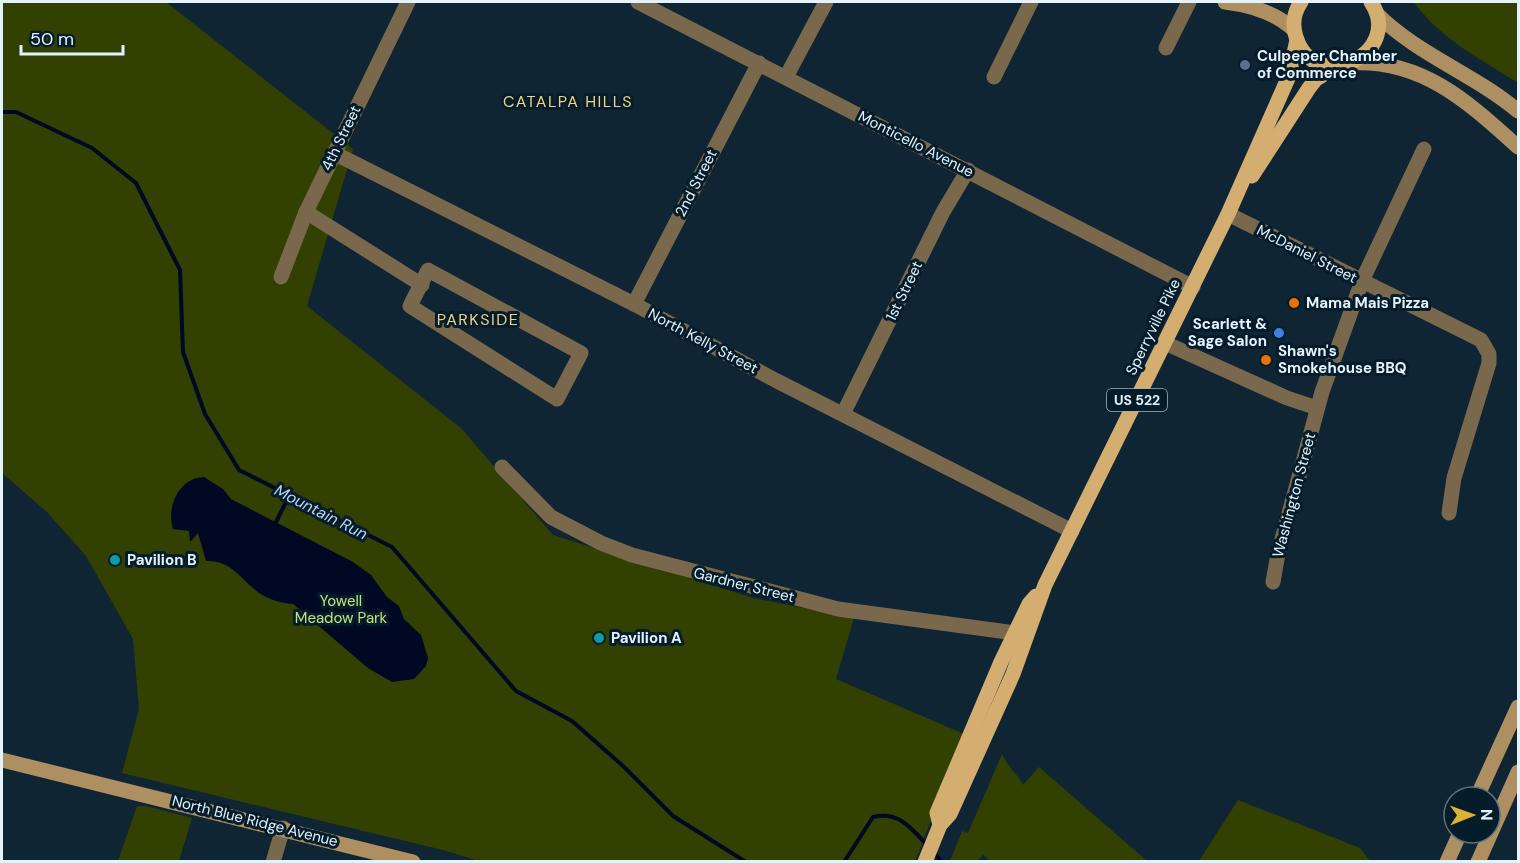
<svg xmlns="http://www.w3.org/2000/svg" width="1520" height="863" font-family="'DM Sans',sans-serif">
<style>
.green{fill:#324002}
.water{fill:#000823}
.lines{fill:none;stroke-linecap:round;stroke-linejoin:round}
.stream{stroke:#000823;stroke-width:4}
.street{stroke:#7a684c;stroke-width:15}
.secondary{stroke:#ad8f61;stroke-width:15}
.primary{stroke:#d4ad70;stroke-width:15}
.service-dot{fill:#5c6f8a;stroke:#051c2a;stroke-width:2}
.food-dot{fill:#e8710a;stroke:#051c2a;stroke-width:2}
.shop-dot{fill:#3f7fe0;stroke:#051c2a;stroke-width:2}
.culture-dot{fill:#0f9aa8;stroke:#051c2a;stroke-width:2}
.labels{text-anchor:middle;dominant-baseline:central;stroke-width:6;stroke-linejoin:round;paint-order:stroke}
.shield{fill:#051c2a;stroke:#a1b2bd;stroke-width:1.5}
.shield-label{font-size:14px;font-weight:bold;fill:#e4f2fc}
.poi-label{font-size:15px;font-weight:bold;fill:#e4f2fc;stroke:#051c2a;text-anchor:start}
.street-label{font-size:15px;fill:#e4f2fc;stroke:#051c2a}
.park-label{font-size:15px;fill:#c5e37a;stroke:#051c2a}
.neighbourhood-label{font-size:16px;letter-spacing:1.5px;fill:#f0d388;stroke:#051c2a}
.water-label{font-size:16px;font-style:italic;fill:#bcd6f7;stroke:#051c2a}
</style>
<rect width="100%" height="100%" fill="#0f2534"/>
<g class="green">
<path d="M2 2H166L353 149 307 306 462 429 553 535 753 598 854 618 836 679 964 734 915 862 479 861 443 850 122 773 139 709 133 639 86 556 48 513 2 473Z"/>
<path d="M1414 2H1518V83C1481 59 1440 39 1414 2Z"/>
<path d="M1002 754C1007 766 1017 773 1023 785L1039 767 1147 861 992 862 983 855 977 861H950L962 831 968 833Z"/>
<path d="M1238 800 1360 848 1370 861H1199Z"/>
<path d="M137 806H146L192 818 179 861H118Z"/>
</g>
<path class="water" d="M204 477 223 489 231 499 353 562 371 575 387 597 399 606 404 619 421 635 428 658 426 666 414 679 392 682 368 668 293 604C279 603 264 598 254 589 238 575 229 560 206 561L198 533 190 542 189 531 173 529C166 507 179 478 204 477Z"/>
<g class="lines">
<g class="stream">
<path d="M2 112H16L92 148 136 183 180 270 183 352 205 414 239 470 392 547 516 691 572 721 623 766 673 816 746 862"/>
<path d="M275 524 289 496"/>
<path d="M934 853 942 862"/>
<path d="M844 862 873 817C899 811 911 828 927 845"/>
</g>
<g class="street">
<path d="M638 2 1193 287"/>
<path d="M1166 48 1189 2"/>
<path d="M786 77 826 2"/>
<path d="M994 77 1031 2"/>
<path d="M334 153 634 304 777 381 1072 531"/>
<path d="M306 212 422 285"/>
<path d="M1228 214 1481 340 1489 354V363L1454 478 1449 513"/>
<path d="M428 270 581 353 557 399 410 306Z"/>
<path d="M281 277 306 212 408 2"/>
<path d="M634 304 759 63"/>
<path d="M1165 343 1287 398 1317 408"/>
<path d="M843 414 943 212 968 170"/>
<path d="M502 467 551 517 601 543 632 555 838 609 1015 633"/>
<path d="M1273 582 1278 554 1322 392 1362 281 1424 149"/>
<path d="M273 862 283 828"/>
</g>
<g class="secondary">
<path d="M1225 2C1250 5 1276 13 1294 30"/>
<path d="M1377 14C1418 55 1474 74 1518 111"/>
<path d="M1351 63C1422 59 1468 102 1518 147"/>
<path d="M2 760 413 862"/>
<path d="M1477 797 1518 707"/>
<path d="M1447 862 1460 833"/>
<path d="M1478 862 1518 772"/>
</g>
<g class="primary">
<path d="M1301 2C1294 12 1292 25 1296 37 1315 97 1405 53 1371 2"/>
<path d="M1252 176 1309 88 1316 79 1337 66"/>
<path d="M940 825 937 813 1001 662 1029 604 1036 596"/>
<path d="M925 862 940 825 950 814 1013 674 1045 585 1228 214 1289 76 1297 40"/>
</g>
</g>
<circle class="service-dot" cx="1245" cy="65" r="6"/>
<g class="food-dot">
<circle cx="1294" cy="303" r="6"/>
<circle cx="1266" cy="360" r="6"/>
</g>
<circle class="shop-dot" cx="1279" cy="333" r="6"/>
<g class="culture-dot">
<circle cx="115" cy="560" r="6"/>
<circle cx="599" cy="638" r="6"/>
</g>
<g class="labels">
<rect class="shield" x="1107" y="389" width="60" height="22" rx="4.5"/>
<g class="shield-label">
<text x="1137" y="400">US 522</text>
</g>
<g class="poi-label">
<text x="1257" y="56">Culpeper Chamber<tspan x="1257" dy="17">of Commerce</tspan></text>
<text x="1306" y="303">Mama Mais Pizza</text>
<text x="1267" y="324" text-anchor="end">Scarlett &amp;<tspan x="1267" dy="17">Sage Salon</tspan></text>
<text x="1278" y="351">Shawn's<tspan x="1278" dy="17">Smokehouse BBQ</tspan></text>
<text x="127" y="560">Pavilion B</text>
<text x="611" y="638">Pavilion A</text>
</g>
<g class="street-label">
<text transform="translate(341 138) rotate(-64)">4th Street</text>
<text transform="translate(916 144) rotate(27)">Monticello Avenue</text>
<text transform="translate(696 183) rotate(-63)">2nd Street</text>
<text transform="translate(1307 254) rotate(27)">McDaniel Street</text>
<text transform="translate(904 291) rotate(-64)">1st Street</text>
<text transform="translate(1153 327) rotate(-64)">Sperryville Pike</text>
<text transform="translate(703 341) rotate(28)">North Kelly Street</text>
<text transform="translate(1294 495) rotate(-75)">Washington Street</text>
<text transform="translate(744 585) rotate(14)">Gardner Street</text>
<text transform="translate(255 821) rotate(14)">North Blue Ridge Avenue</text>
</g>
<g class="park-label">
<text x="341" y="601">Yowell<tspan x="341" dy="17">Meadow Park</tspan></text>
</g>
<g class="neighbourhood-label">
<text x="568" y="101">CATALPA HILLS</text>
<text x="478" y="319">PARKSIDE</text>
</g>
<g class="water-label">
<text transform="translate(321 512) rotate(27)">Mountain Run</text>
</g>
</g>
<rect width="1520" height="863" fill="none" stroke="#e4f2fc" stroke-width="6"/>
<g transform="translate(1472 815) rotate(89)"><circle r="28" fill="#051c2a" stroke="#5e727e" stroke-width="1.5"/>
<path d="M0-4.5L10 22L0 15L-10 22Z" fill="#dbb233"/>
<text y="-9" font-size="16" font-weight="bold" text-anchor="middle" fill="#e4f2fc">N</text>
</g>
<path d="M21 45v9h102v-9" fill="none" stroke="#e4f2fc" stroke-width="3"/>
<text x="30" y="45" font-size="18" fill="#e4f2fc" stroke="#051c2a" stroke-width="4.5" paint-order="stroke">50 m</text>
</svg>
